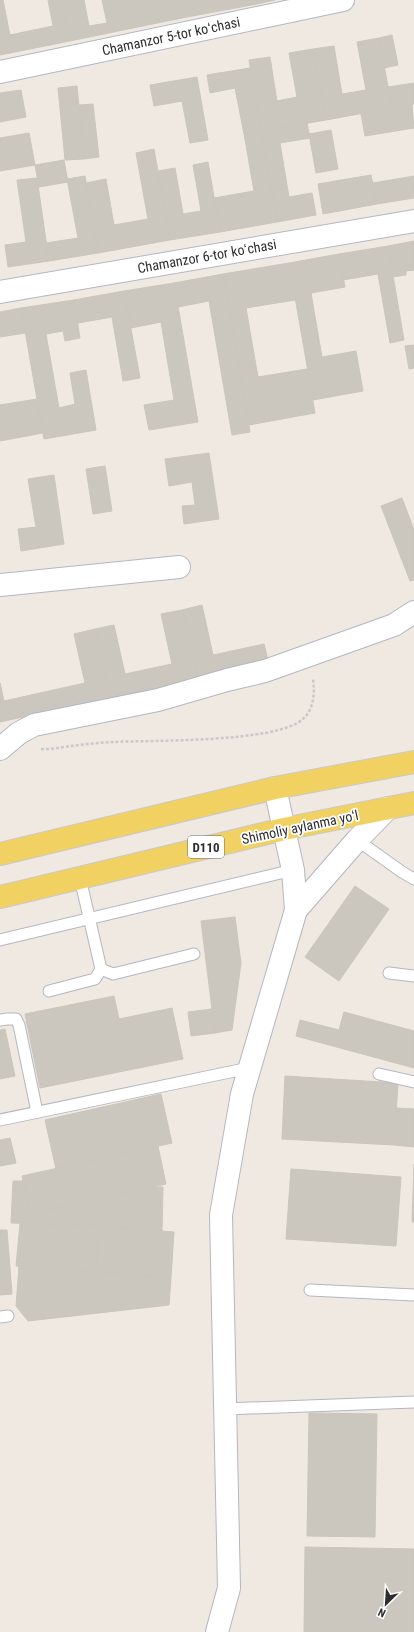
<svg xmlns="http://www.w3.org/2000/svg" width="414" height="1632" font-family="'Roboto Condensed',sans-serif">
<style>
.building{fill:#cbc7bf;stroke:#cbc5ba}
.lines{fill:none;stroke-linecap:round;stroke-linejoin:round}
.service-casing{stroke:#b4b7c1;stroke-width:13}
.minor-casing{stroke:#b4b7c1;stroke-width:24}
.primary-casing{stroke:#c9c9c9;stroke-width:24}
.path{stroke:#c9c9c9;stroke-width:2.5;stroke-dasharray:3 2;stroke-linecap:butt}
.service{stroke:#fff;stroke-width:11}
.minor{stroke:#fff;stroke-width:22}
.primary{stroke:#f2d163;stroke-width:22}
.labels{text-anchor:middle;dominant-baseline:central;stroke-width:3.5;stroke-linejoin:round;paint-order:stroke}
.shield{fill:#fff;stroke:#6d6d6d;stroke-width:1}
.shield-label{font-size:13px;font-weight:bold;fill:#2e2e2e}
.street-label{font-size:14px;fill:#2e2e2e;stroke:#fff}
</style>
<rect width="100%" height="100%" fill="#efe9e1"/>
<g class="building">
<path d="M0 0H3L10 35 53 26 48 0H61L70 41 0 55Z"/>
<path d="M61 0H84L89 26 107 23 102 0H117L123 30 70 41Z"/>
<path d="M117 0H183L187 17 123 30Z"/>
<path d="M183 0H256L257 4 187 17Z"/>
<path d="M256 0H275L257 4Z"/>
<path d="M392 35 398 65 384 68 379 38Z"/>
<path d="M379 38 392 108 326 120 313 49 334 46 342 94 366 90 357 42Z"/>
<path d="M313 49 326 120 261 131 249 60 270 57 277 101 297 97 289 53Z"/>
<path d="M250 68 261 131 244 134 235 88 210 93 207 75Z"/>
<path d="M197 77 208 140 190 143 182 101 154 106 150 85Z"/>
<path d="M414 83V104L392 108 388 87Z"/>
<path d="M77 86 84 159 65 160 58 88Z"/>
<path d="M21 90 26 117 0 122V93Z"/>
<path d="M93 104 99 157 84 159 79 105Z"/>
<path d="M412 105 414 128 365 136 361 114Z"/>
<path d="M307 123 310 138 280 143 289 197 312 193 316 215 277 222 261 131Z"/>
<path d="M331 130 338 169 316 173 309 134Z"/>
<path d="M261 131 277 222 220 232 214 198 254 191 244 134Z"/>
<path d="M29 133 35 165 0 171V138Z"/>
<path d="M154 149 170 240 98 253 86 183 106 179 114 225 148 219 136 153Z"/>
<path d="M64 160 68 182 39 187 35 165Z"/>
<path d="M208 162 220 232 170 240 158 171 175 168 183 214 201 211 193 165Z"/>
<path d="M371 175 377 204 323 214 318 184Z"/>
<path d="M85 176 98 253 49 261 46 243 78 238 67 179Z"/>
<path d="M414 176V198L377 204 373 183Z"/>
<path d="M37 178 49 261 8 267 5 245 26 242 17 180Z"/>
<path d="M414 241V270L406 271V275L393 277 388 246Z"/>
<path d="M388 246 404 340 390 343 378 274 343 280 339 254Z"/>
<path d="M339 254 345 287 311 293 322 357 356 351 363 391 313 400 289 263Z"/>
<path d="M289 263 295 300 246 308 258 377 307 369 315 413 249 425 223 274Z"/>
<path d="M223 274 250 432 232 435 209 301 178 307 174 283Z"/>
<path d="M174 283 198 422 149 430 144 405 174 400 161 322 131 328 124 291Z"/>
<path d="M124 291 140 378 123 381 112 317 78 323 74 300Z"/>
<path d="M74 300 80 338 65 341 63 331 46 334 59 408 75 404 70 373 86 370 96 430 44 439 21 308Z"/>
<path d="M21 308 25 333 0 337V312Z"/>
<path d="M414 345V368L409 369 405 346Z"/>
<path d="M37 399 43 433 0 441V405Z"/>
<path d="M209 453 219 519 184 524 182 506 195 505 192 482 169 486 165 459Z"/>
<path d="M105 466 112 511 93 514 86 469Z"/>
<path d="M54 475 64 544 21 551 18 529 36 527 28 479Z"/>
<path d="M402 498 414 530V580L410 581 381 506Z"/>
<path d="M202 605 213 655 264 644 269 664 198 679 182 610Z"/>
<path d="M182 610 198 679 110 698 95 629 114 625 125 674 172 664 161 614Z"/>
<path d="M95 629 110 698 0 722V683L4 701 85 683 74 634Z"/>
<path d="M355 886 389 909 339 981 305 957Z"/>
<path d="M235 917 241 963 232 1030 215 1033 201 921Z"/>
<path d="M114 996 119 1019 172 1008 183 1059 40 1088 25 1014Z"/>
<path d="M212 1009 215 1033 191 1036 188 1012Z"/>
<path d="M344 1012 414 1031V1068L296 1036 300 1020 339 1030Z"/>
<path d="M5 1029 15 1076 0 1079V1030Z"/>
<path d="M285 1076 398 1083 394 1145 282 1139Z"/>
<path d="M161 1094 172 1143 56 1169 45 1120Z"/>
<path d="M396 1108 414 1109V1147L394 1145Z"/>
<path d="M10 1138 16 1163 0 1166V1140Z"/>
<path d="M158 1146 166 1184 30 1214 22 1176Z"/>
<path d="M414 1164V1222H412Z"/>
<path d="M291 1169 401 1177 396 1246 286 1239Z"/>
<path d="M13 1181H23L30 1214 154 1187H163L162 1231 99 1226 11 1223Z"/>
<path d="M20 1224 99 1226 96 1272 16 1266Z"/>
<path d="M99 1226 174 1232 171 1278 96 1272Z"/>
<path d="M0 1230H7L12 1294 0 1295Z"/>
<path d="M19 1266 171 1278 169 1305 28 1321 16 1306Z"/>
<path d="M309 1413 377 1414 375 1537 307 1536Z"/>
<path d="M305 1547 414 1549V1632H304Z"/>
</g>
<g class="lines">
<defs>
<g id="service">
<path d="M357 840 402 872 414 879"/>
<path d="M80 878 101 969 113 974 194 954"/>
<path d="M0 940 293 870"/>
<path d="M389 973 414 976"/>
<path d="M49 991 95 979 101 969"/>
<path d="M0 1020 7 1019H16L19 1025 37 1112"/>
<path d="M379 1074 414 1082"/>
<path d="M0 1120 249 1068"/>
<path d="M310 1290 414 1295"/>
<path d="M0 1317 8 1316"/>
<path d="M225 1409 414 1402"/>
</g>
<g id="minor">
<path d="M0 72 343 0"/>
<path d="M0 292 414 221"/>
<path d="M0 585 179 567"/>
<path d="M0 749 19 733 34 725 158 700 227 680 265 671 394 625 414 612"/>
<path d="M296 910 357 840 388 808"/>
<path d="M217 1632 229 1588 221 1215 242 1094 296 910 293 870 275 788"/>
</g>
<g id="primary">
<path d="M0 854 275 788 414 762"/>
<path d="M0 897 284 829 414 803"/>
</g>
</defs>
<use href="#service" class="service-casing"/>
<use href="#minor" class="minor-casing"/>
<use href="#primary" class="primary-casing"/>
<path class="path" d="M41 749H50C71 746 92 743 113 742 152 740 277 743 303 719 314 709 315 693 313 679"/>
<use href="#service" class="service"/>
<use href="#minor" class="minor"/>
<use href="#primary" class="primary"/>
</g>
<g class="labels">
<rect class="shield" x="188" y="836" width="36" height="22" rx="3"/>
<g class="shield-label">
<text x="206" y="847">D110</text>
</g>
<g class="street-label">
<text transform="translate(171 36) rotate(-12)">Chamanzor 5-tor koʻchasi</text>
<text transform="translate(207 256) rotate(-10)">Chamanzor 6-tor koʻchasi</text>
<text transform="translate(300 827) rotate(-12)">Shimoliy aylanma yoʻl</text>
</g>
</g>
<g transform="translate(386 1604) rotate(205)" stroke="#ffffff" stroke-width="3" paint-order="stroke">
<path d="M0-3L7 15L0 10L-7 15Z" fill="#2e2e2e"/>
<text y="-6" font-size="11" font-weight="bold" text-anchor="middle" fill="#2e2e2e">N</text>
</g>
</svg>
